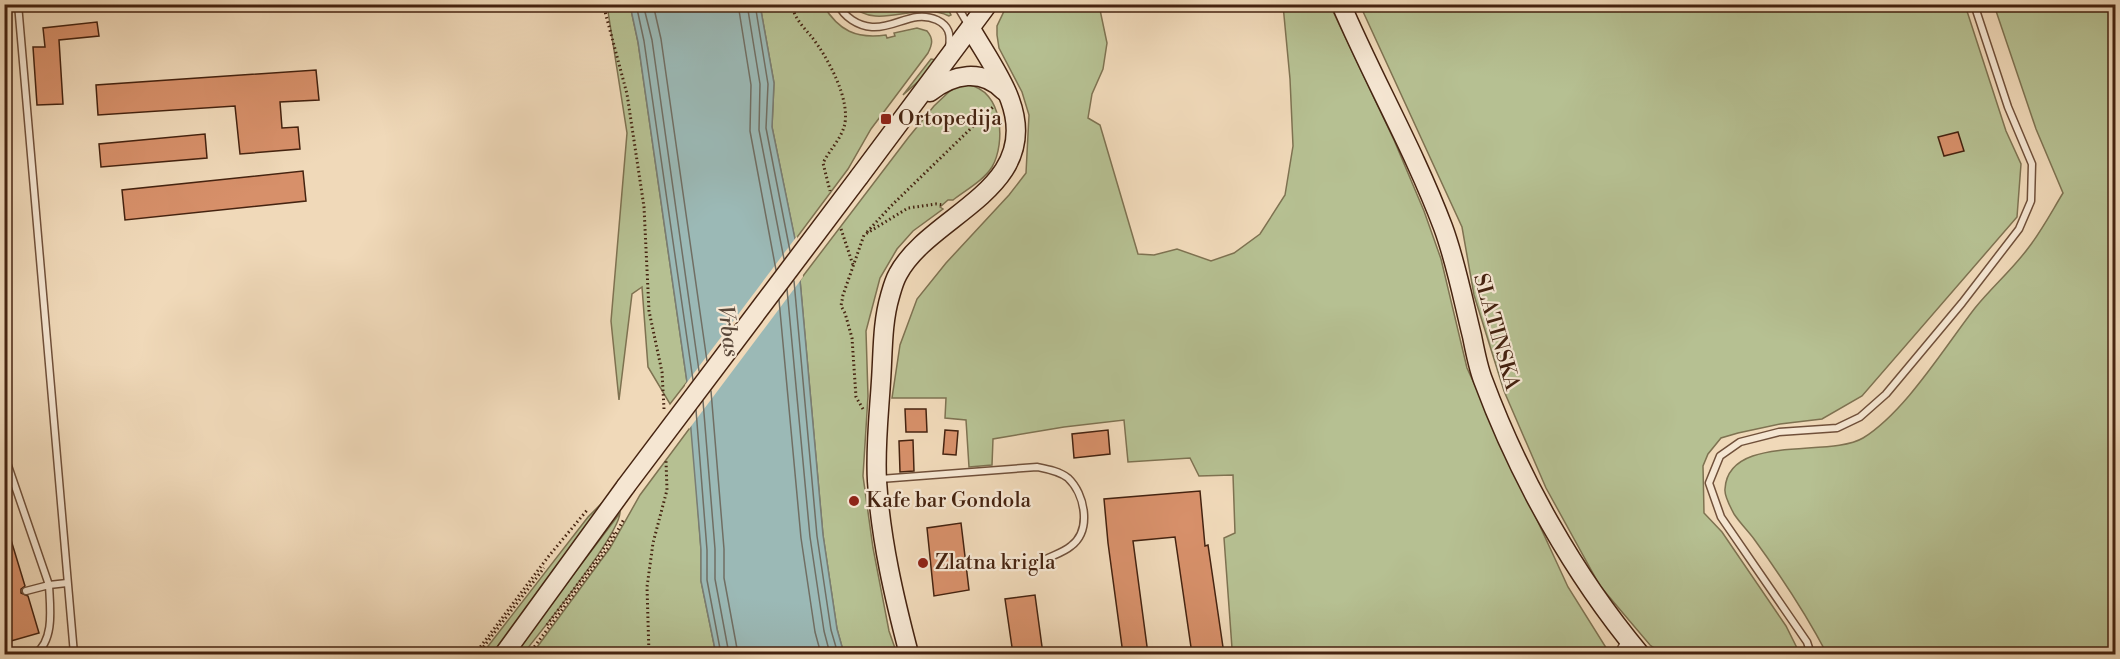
<svg xmlns="http://www.w3.org/2000/svg" width="2120" height="659" font-family="'Libre Bodoni',serif">
<style>
.green{fill:#b6c092;stroke:#7e7251;stroke-width:1.5}
.water{fill:#9bb9b6;stroke:#797d74;stroke-width:1.5}
.pier{fill:#f0d9b9}
.lines{fill:none;stroke-linecap:round;stroke-linejoin:round}
.shore{stroke:#706e63;stroke-width:1.5}
.building{fill:#d7906a;stroke:#452310;stroke-width:1.5}
.lane-casing{stroke:#70503a;stroke-width:9}
.secondary-casing{stroke:#452310;stroke-width:21}
.path{stroke:#452310;stroke-width:3;stroke-dasharray:1.5 3;stroke-linecap:butt}
.lane{stroke:#f5e6d2;stroke-width:6}
.secondary{stroke:#f5e6d2;stroke-width:18}
.secondary-bridge-casing{stroke:#452310;stroke-width:21;stroke-linecap:butt}
.secondary-bridge{stroke:#f5e6d2;stroke-width:18}
.poi-dot{fill:#8f2418;stroke:#f5e6d2;stroke-width:2}
.labels{text-anchor:middle;dominant-baseline:central;stroke-width:4.5;stroke-linejoin:round;paint-order:stroke}
.poi-label{font-size:21px;fill:#452310;stroke:#f5e6d2;text-anchor:start}
.street-label{font-size:21px;fill:#452310;stroke:#f5e6d2}
.water-label{font-size:22px;font-style:italic;fill:#5a483a;stroke:#f5e6d2}
</style>
<rect width="100%" height="100%" fill="#f0d9b9"/>
<filter id="stains"><feTurbulence type="fractalNoise" baseFrequency=".00333" numOctaves="4"/><feColorMatrix values="0 0 0 0 .2 0 0 0 0 .09 0 0 0 0 .02 0 0 0 .5 -.17"/></filter>
<radialGradient id="worn" r=".72"><stop offset=".6" stop-color="#630" stop-opacity="0"/><stop offset="1" stop-color="#630" stop-opacity=".3"/></radialGradient>
<g class="green">
<path d="M607 5H630L638 42 687 382 670 404 648 367 642 287 632 294 619 400 611 321 627 133Z"/>
<path d="M760 5H823C839 31 856 39 886 35L887 38 895 36 894 33 917 28 927 31C934 39 932 45 928 53L871 129 848 169 795 240 772 127 774 83Z"/>
<path d="M851 5H946L951 15 949 16C916 0 878 32 851 5Z"/>
<path d="M1007 5H1099L1107 43 1103 69 1092 94 1088 118 1100 125 1138 254 1154 255 1177 249 1211 261 1234 253 1260 234 1285 195 1293 146 1290 79 1283 5H1330L1394 140 1424 211 1441 259 1467 368 1568 587 1610 654H1264L1232 648 1224 538 1235 533 1233 475 1199 476 1190 458 1128 462 1124 420 1064 427 993 439 992 465 969 467 966 420 945 418 946 398H892L900 345 917 299 946 263 1009 195 1026 173 1029 115 1022 92 999 48 997 35V26Z"/>
<path d="M1360 5H1965L2006 131 2021 164 2017 217 1862 396 1822 419 1780 424 1738 433 1721 438 1708 454 1703 466 1704 513 1722 532 1786 626 1800 654H1663L1650 645 1600 586 1546 488 1504 391 1474 295 1462 227Z"/>
<path d="M1994 5H2115V654H1827C1806 614 1781 576 1754 539 1748 531 1740 523 1734 514 1731 508 1724 496 1725 489 1728 433 1830 458 1863 438 1905 412 1944 348 1975 308 1992 287 2013 269 2029 247 2042 230 2052 211 2063 193L2036 129Z"/>
<path d="M931 59 936 60 922 78 903 95Z"/>
<path d="M968 85C1003 90 1006 143 992 167 984 180 966 190 953 200H948L940 207 943 209 913 231 897 249 880 278 866 331 868 396 863 476 873 548 889 631 897 654H844L837 629 823 535 800 280 908 138 934 106 953 88Z"/>
<path d="M692 425 701 550V581L716 654H532L610 548 640 495Z"/>
<path d="M603 502 605 503 493 654H482L588 517Z"/>
<path d="M620 513C618 537 542 630 523 654H513Z"/>
</g>
<path class="water" d="M630 5H760L774 83 772 127 795 239 800 280 823 535 837 629 844 654H716L701 581V550L687 382 638 42Z"/>
<path class="pier" d="M797 236 803 277 689 429 685 385Z"/>
<g class="lines">
<g class="shore">
<path d="M636 4 644 41 693 380"/>
<path d="M643 4 652 40 699 371"/>
<path d="M653 4 661 39 707 361"/>
<path d="M738 4 751 85 750 131 776 270"/>
<path d="M747 4 760 84 759 130 784 259"/>
<path d="M755 4 768 84 766 128 790 251"/>
<path d="M794 281 817 536 831 630 838 654"/>
<path d="M787 289 810 537 824 631 830 654"/>
<path d="M779 300 801 538 815 632 821 654"/>
<path d="M711 391 724 549V578L738 654"/>
<path d="M703 401 715 549V579L729 654"/>
<path d="M696 410 707 550V580L721 654"/>
</g>
</g>
<g class="building">
<path d="M97 22 99 36 59 40 63 104 37 105 33 47H45L43 28Z"/>
<path d="M316 70 319 100 280 102 282 128 298 127 300 149 240 154 235 106 98 115 96 85Z"/>
<path d="M1958 132 1964 151 1944 156 1938 137Z"/>
<path d="M205 134 207 158 101 167 99 144Z"/>
<path d="M303 171 306 201 125 220 122 190Z"/>
<path d="M905 409H926L927 432H906Z"/>
<path d="M945 430 958 431 956 455 943 454Z"/>
<path d="M1108 430 1110 454 1074 458 1072 434Z"/>
<path d="M913 440 914 471 900 472 899 441Z"/>
<path d="M1200 491 1205 546 1208 545 1224 654H1192L1175 537 1133 541 1148 654H1123L1108 543 1104 499Z"/>
<path d="M961 523 969 590 934 596 927 528Z"/>
<path d="M4 530H8L25 586 21 589V593L28 596 39 633 4 643Z"/>
<path d="M1035 595 1043 654H1013L1005 599Z"/>
</g>
<g class="lines">
<defs>
<g id="lane">
<path d="M18 4 74 654"/>
<path d="M838 4C844 17 858 26 872 27 895 29 913 9 937 20 949 26 951 34 949 47"/>
<path d="M956 4 969 26"/>
<path d="M4 454 49 585 67 583"/>
<path d="M880 479 1037 467C1047 469 1059 471 1068 478 1085 494 1092 530 1071 546 1064 552 1054 555 1046 559"/>
<path d="M26 591 49 585C50 607 55 640 35 654"/>
<path d="M1618 654 1626 639"/>
<path d="M1811 654 1807 642 1721 517 1709 483 1720 456 1740 442 1779 432 1837 428 1860 417 1886 394 1962 303 2019 229 2031 201 2032 164 2008 107 1974 4"/>
</g>
<g id="secondary">
<path d="M1341 4C1373 79 1414 150 1443 227 1456 262 1463 300 1472 336 1475 351 1478 367 1483 380 1519 477 1574 575 1640 654"/>
<path d="M930 92C953 74 982 68 1004 91"/>
<path d="M859 177 988 4"/>
<path d="M504 654 626 486"/>
<path d="M909 654C894 597 881 541 877 481 875 448 879 414 881 381 883 353 882 323 890 296 892 289 894 281 898 274 930 214 1043 190 1010 100 1002 77 983 50 971 29"/>
</g>
</defs>
<use href="#lane" class="lane-casing"/>
<use href="#secondary" class="secondary-casing"/>
<g class="path">
<path d="M603 4 627 94 644 207 649 311 662 372 664 409"/>
<path d="M792 4C793 16 803 27 811 36 827 56 852 101 844 127 840 140 829 151 823 163L830 191"/>
<path d="M841 229 853 265"/>
<path d="M867 232 891 206 994 106"/>
<path d="M863 409 856 397 852 338 845 313 841 306 843 295 864 235 908 208 936 204 944 205"/>
<path d="M547 625 599 556 615 531"/>
<path d="M475 654 548 557 588 509"/>
<path d="M478 654 544 568"/>
<path d="M529 654 608 548 624 519"/>
<path d="M649 654 647 587 653 543 667 490 666 461"/>
</g>
<use href="#lane" class="lane"/>
<use href="#secondary" class="secondary"/>
<defs>
<path id="secondary-bridge" d="M626 486 859 177"/>
</defs>
<use href="#secondary-bridge" class="secondary-bridge-casing"/>
<use href="#secondary-bridge" class="secondary-bridge"/>
</g>
<g class="poi-dot">
<rect x="880" y="113" width="12" height="12" rx="3"/>
<circle cx="854" cy="501" r="6"/>
<circle cx="923" cy="563" r="6"/>
</g>
<g class="labels">
<g class="poi-label">
<text x="898" y="119">Ortopedija</text>
<text x="866" y="501">Kafe bar Gondola</text>
<text x="935" y="563">Zlatna krigla</text>
</g>
<g class="street-label">
<text transform="translate(1496 332) rotate(74)">SLATINSKA</text>
</g>
<g class="water-label">
<text transform="translate(728 331) rotate(82)">Vrbas</text>
</g>
</g>
<rect width="2120" height="659" fill="none" stroke="#f0d9b9" stroke-width="24"/>
<rect x="6" y="6" width="2108" height="647" fill="none" stroke="#452310" stroke-width="3"/>
<rect x="12" y="12" width="2096" height="635" fill="none" stroke="#452310" stroke-width="1.5"/>
<rect width="100%" height="100%" filter="url(#stains)"/>
<rect width="100%" height="100%" fill="url(#worn)"/>
</svg>
